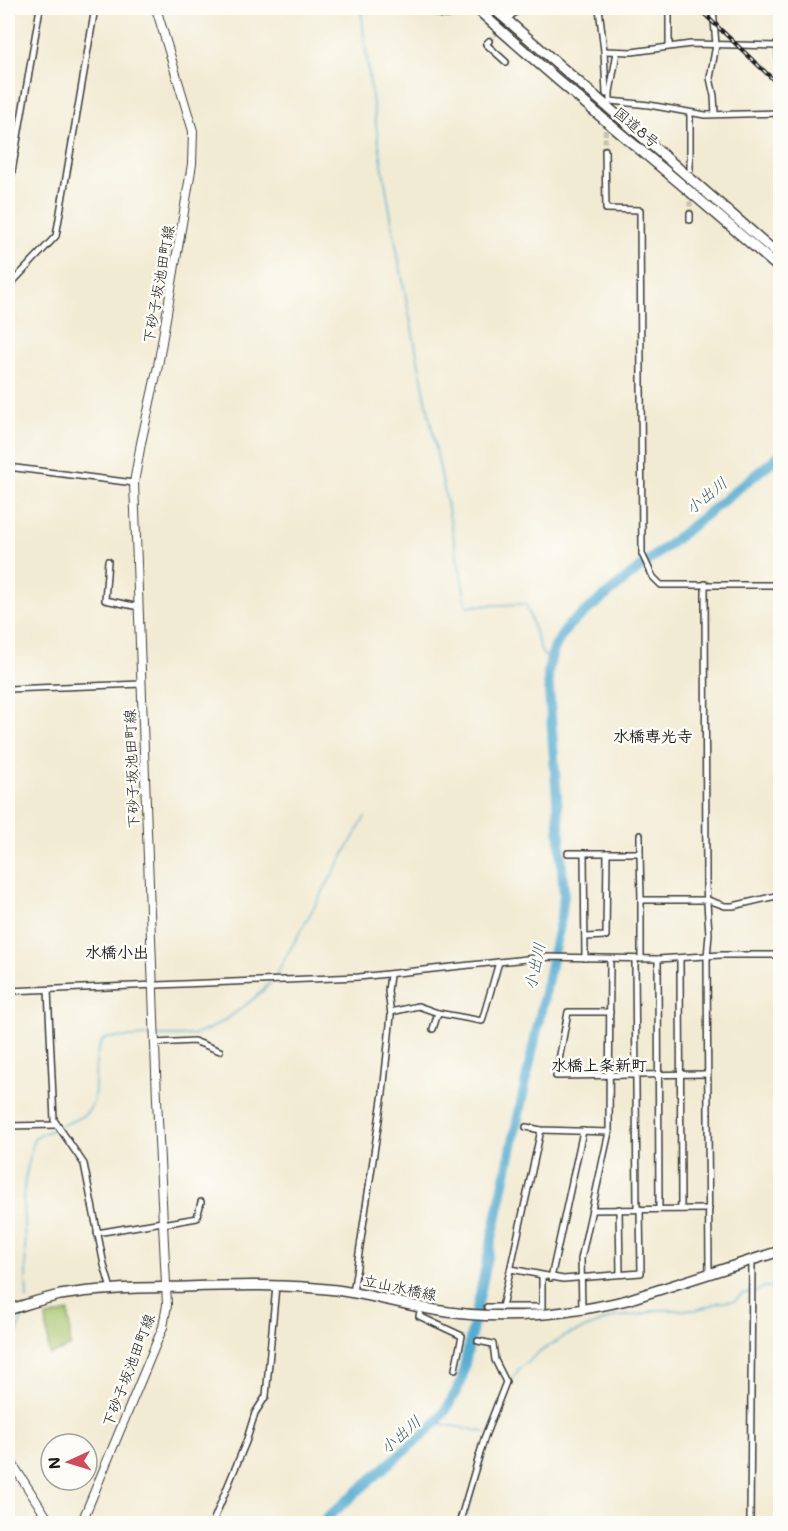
<svg xmlns="http://www.w3.org/2000/svg" width="788" height="1531" font-family="Mali,'Klee One',sans-serif">
<style>
.green{fill:#a4c36b;stroke:#607044;stroke-width:1.5}
.lines{fill:none;stroke-linecap:round;stroke-linejoin:round}
.stream{stroke:#54add1;stroke-width:1.5}
.river{stroke:#54add1;stroke-width:10}
.minor-tunnel{stroke:#c7c2ae;stroke-width:5;stroke-dasharray:5 2.5;stroke-linecap:butt}
.minor-casing{stroke:#3c3b37;stroke-width:8}
.secondary-casing{stroke:#3c3b37;stroke-width:10}
.primary-casing{stroke:#3c3b37;stroke-width:12}
.trunk-casing{stroke:#3c3b37;stroke-width:12}
.minor{stroke:#fff;stroke-width:5}
.secondary{stroke:#fff;stroke-width:8}
.primary{stroke:#fff;stroke-width:9}
.trunk{stroke:#fff;stroke-width:9}
.rail-casing{stroke:#1c1c1c;stroke-width:4}
.rail{stroke:#fdfcf7;stroke-width:1.5;stroke-dasharray:4.5;stroke-linecap:butt}
.labels{text-anchor:middle;dominant-baseline:central;stroke-width:5;stroke-linejoin:round;paint-order:stroke}
.street-label{font-size:15px;fill:#1c1c1c;stroke:#fdfcf7}
.water-label{font-size:16px;font-style:italic;fill:#355d6d;stroke:#fdfcf7}
.neighbourhood-label{font-size:16px;font-weight:bold;fill:#1c1c1c;stroke:#fdfcf7}
</style>
<rect width="100%" height="100%" fill="#fdfcf7"/>
<filter id="ink" filterUnits="userSpaceOnUse"><feTurbulence type="fractalNoise" baseFrequency=".0167" numOctaves="2"/><feDisplacementMap in="SourceGraphic" scale="12" xChannelSelector="R" yChannelSelector="G"/><feConvolveMatrix kernelMatrix="1 2 1 2 8 2 1 2 1" color-interpolation-filters="sRGB"/></filter>
<filter id="wash" filterUnits="userSpaceOnUse"><feTurbulence type="fractalNoise" baseFrequency=".008" numOctaves="4" result="noise"/><feDisplacementMap in="SourceGraphic" scale="24" xChannelSelector="R" yChannelSelector="G"/><feGaussianBlur stdDeviation="1.35" result="paint"/><feColorMatrix in="noise" values="0 0 0 0 0 0 0 0 0 0 0 0 0 0 0 0 0 1.4 0 .05"/><feComposite in="paint" operator="in"/></filter>
<g filter="url(#wash)">
<rect width="100%" height="100%" fill="#f2ebd3"/>
<path class="green" d="M69 1312 70 1347 49 1355 46 1317Z"/>
<g class="lines">
<g class="stream">
<path d="M361 8C382 208 429 404 466 602L468 606 526 604 542 654 549 658"/>
<path d="M274 978 365 817"/>
<path d="M158 1036C170 1036 184 1037 196 1034 217 1029 257 998 271 982"/>
<path d="M60 1126C69 1122 84 1118 89 1110 101 1094 89 1061 103 1040L109 1038 150 1036"/>
<path d="M27 1300 23 1198 25 1179 34 1138 56 1128"/>
<path d="M8 1363 25 1308"/>
<path d="M436 1423 485 1432"/>
<path d="M464 1524 491 1433 510 1382 519 1369 538 1353 565 1336 615 1317 639 1315 656 1310H696L721 1302 735 1301 742 1294 756 1292 764 1287H780"/>
</g>
<path class="river" d="M320 1524 436 1423 446 1410 461 1382 561 918 564 894 548 676C550 653 556 643 569 625L780 455"/>
</g>
</g>
<g filter="url(#ink)">
<g class="lines">
<g class="minor-tunnel">
<path d="M489 41 508 20"/>
<path d="M605 150 606 94"/>
<path d="M690 214V192"/>
</g>
<defs>
<g id="minor">
<path d="M599 8 604 51 606 94"/>
<path d="M669 8V46"/>
<path d="M713 8 716 45 710 78 714 96 715 114"/>
<path d="M511 16 520 8"/>
<path d="M780 27 778 46 780 81"/>
<path d="M489 41 486 44 506 62"/>
<path d="M604 51 632 52 691 44 778 46"/>
<path d="M617 52 610 92V101L649 105 705 115 780 113"/>
<path d="M690 113V169"/>
<path d="M605 150 606 209 640 210 642 554 653 577 661 585H780"/>
<path d="M8 195 40 8"/>
<path d="M690 214V220"/>
<path d="M8 287 56 236 95 8"/>
<path d="M8 467 134 483"/>
<path d="M108 561 105 600 139 607"/>
<path d="M705 584 706 887 709 934 707 957 709 1274"/>
<path d="M8 689 142 684"/>
<path d="M568 853H640V835"/>
<path d="M584 853 585 958"/>
<path d="M640 853 641 900H708L725 906H733L780 895"/>
<path d="M641 900V959"/>
<path d="M585 937 606 936 607 853"/>
<path d="M658 959 659 1209"/>
<path d="M680 959 681 1209"/>
<path d="M635 960 637 1209"/>
<path d="M48 990 54 1120 84 1164 104 1265 111 1289"/>
<path d="M8 991 359 977 545 957 658 959 721 955H780"/>
<path d="M391 1012 418 1006 438 1013 433 1029"/>
<path d="M610 1012H568L556 1076 707 1074"/>
<path d="M438 1013 482 1021 499 962"/>
<path d="M155 1043 194 1041 220 1051"/>
<path d="M8 1126 56 1125"/>
<path d="M526 1127 541 1130 609 1132"/>
<path d="M619 1209 620 1274"/>
<path d="M592 1210 709 1209"/>
<path d="M163 1224 197 1218 201 1202"/>
<path d="M97 1233 162 1222"/>
<path d="M511 1269 563 1279 641 1273 640 1209"/>
<path d="M551 1278 583 1131"/>
<path d="M353 1293 383 1093 391 1015 388 991 390 975"/>
<path d="M421 1307 419 1316 462 1336 455 1369"/>
<path d="M487 1307H542V1276"/>
<path d="M502 1307 541 1130"/>
<path d="M582 1310 581 1259 609 1132 610 959"/>
<path d="M212 1524 246 1442 255 1413 266 1396 276 1286"/>
<path d="M459 1524 485 1436 506 1382 495 1360 493 1344 478 1341"/>
<path d="M750 1524 752 1260"/>
</g>
<g id="secondary">
<path d="M427 8C442 15 447 17 461 8"/>
<path d="M8 1457 51 1524"/>
<path d="M81 1524 163 1327 167 1305 157 1099 134 483 141 443 158 366 192 164 193 131 156 8"/>
</g>
<path id="primary" d="M8 1310C25 1305 42 1299 60 1295 102 1288 144 1288 186 1287 236 1285 286 1284 336 1290 367 1294 398 1303 429 1309 494 1321 563 1316 627 1300L780 1251"/>
<g id="trunk">
<path d="M476 8C575 98 680 181 780 269"/>
<path d="M493 8 780 256"/>
</g>
</defs>
<use href="#minor" class="minor-casing"/>
<use href="#secondary" class="secondary-casing"/>
<use href="#primary" class="primary-casing"/>
<use href="#trunk" class="trunk-casing"/>
<use href="#minor" class="minor"/>
<use href="#secondary" class="secondary"/>
<use href="#primary" class="primary"/>
<use href="#trunk" class="trunk"/>
<defs>
<path id="rail" d="M698 8 780 86"/>
</defs>
<use href="#rail" class="rail-casing"/>
<use href="#rail" class="rail"/>
</g>
</g>
<g class="labels">
<g class="street-label">
<text transform="translate(637 127) rotate(40)">国道8号</text>
<text transform="translate(158 284) rotate(-80)">下砂子坂池田町線</text>
<text transform="translate(131 769) rotate(-92)">下砂子坂池田町線</text>
<text transform="translate(400 1287) rotate(12)">立山水橋線</text>
<text transform="translate(128 1370) rotate(-69)">下砂子坂池田町線</text>
</g>
<g class="water-label">
<text transform="translate(706 495) rotate(-39)">小出川</text>
<text transform="translate(534 966) rotate(-78)">小出川</text>
<text transform="translate(400 1434) rotate(-41)">小出川</text>
</g>
<g class="neighbourhood-label">
<text x="653" y="735">水橋専光寺</text>
<text x="117" y="951">水橋小出</text>
<text x="599" y="1064">水橋上条新町</text>
</g>
</g>
<rect width="788" height="1531" fill="none" stroke="#fdfcf7" stroke-width="30"/>
<g transform="translate(69 1462) rotate(266)"><circle r="28" fill="#fdfcf7" stroke="#a3a29f" stroke-width="1.5"/>
<path d="M0-4.5L10 22L0 15L-10 22Z" fill="#d1495b"/>
<text y="-9" font-size="16" font-weight="bold" text-anchor="middle" fill="#1c1c1c">N</text>
</g>
</svg>
